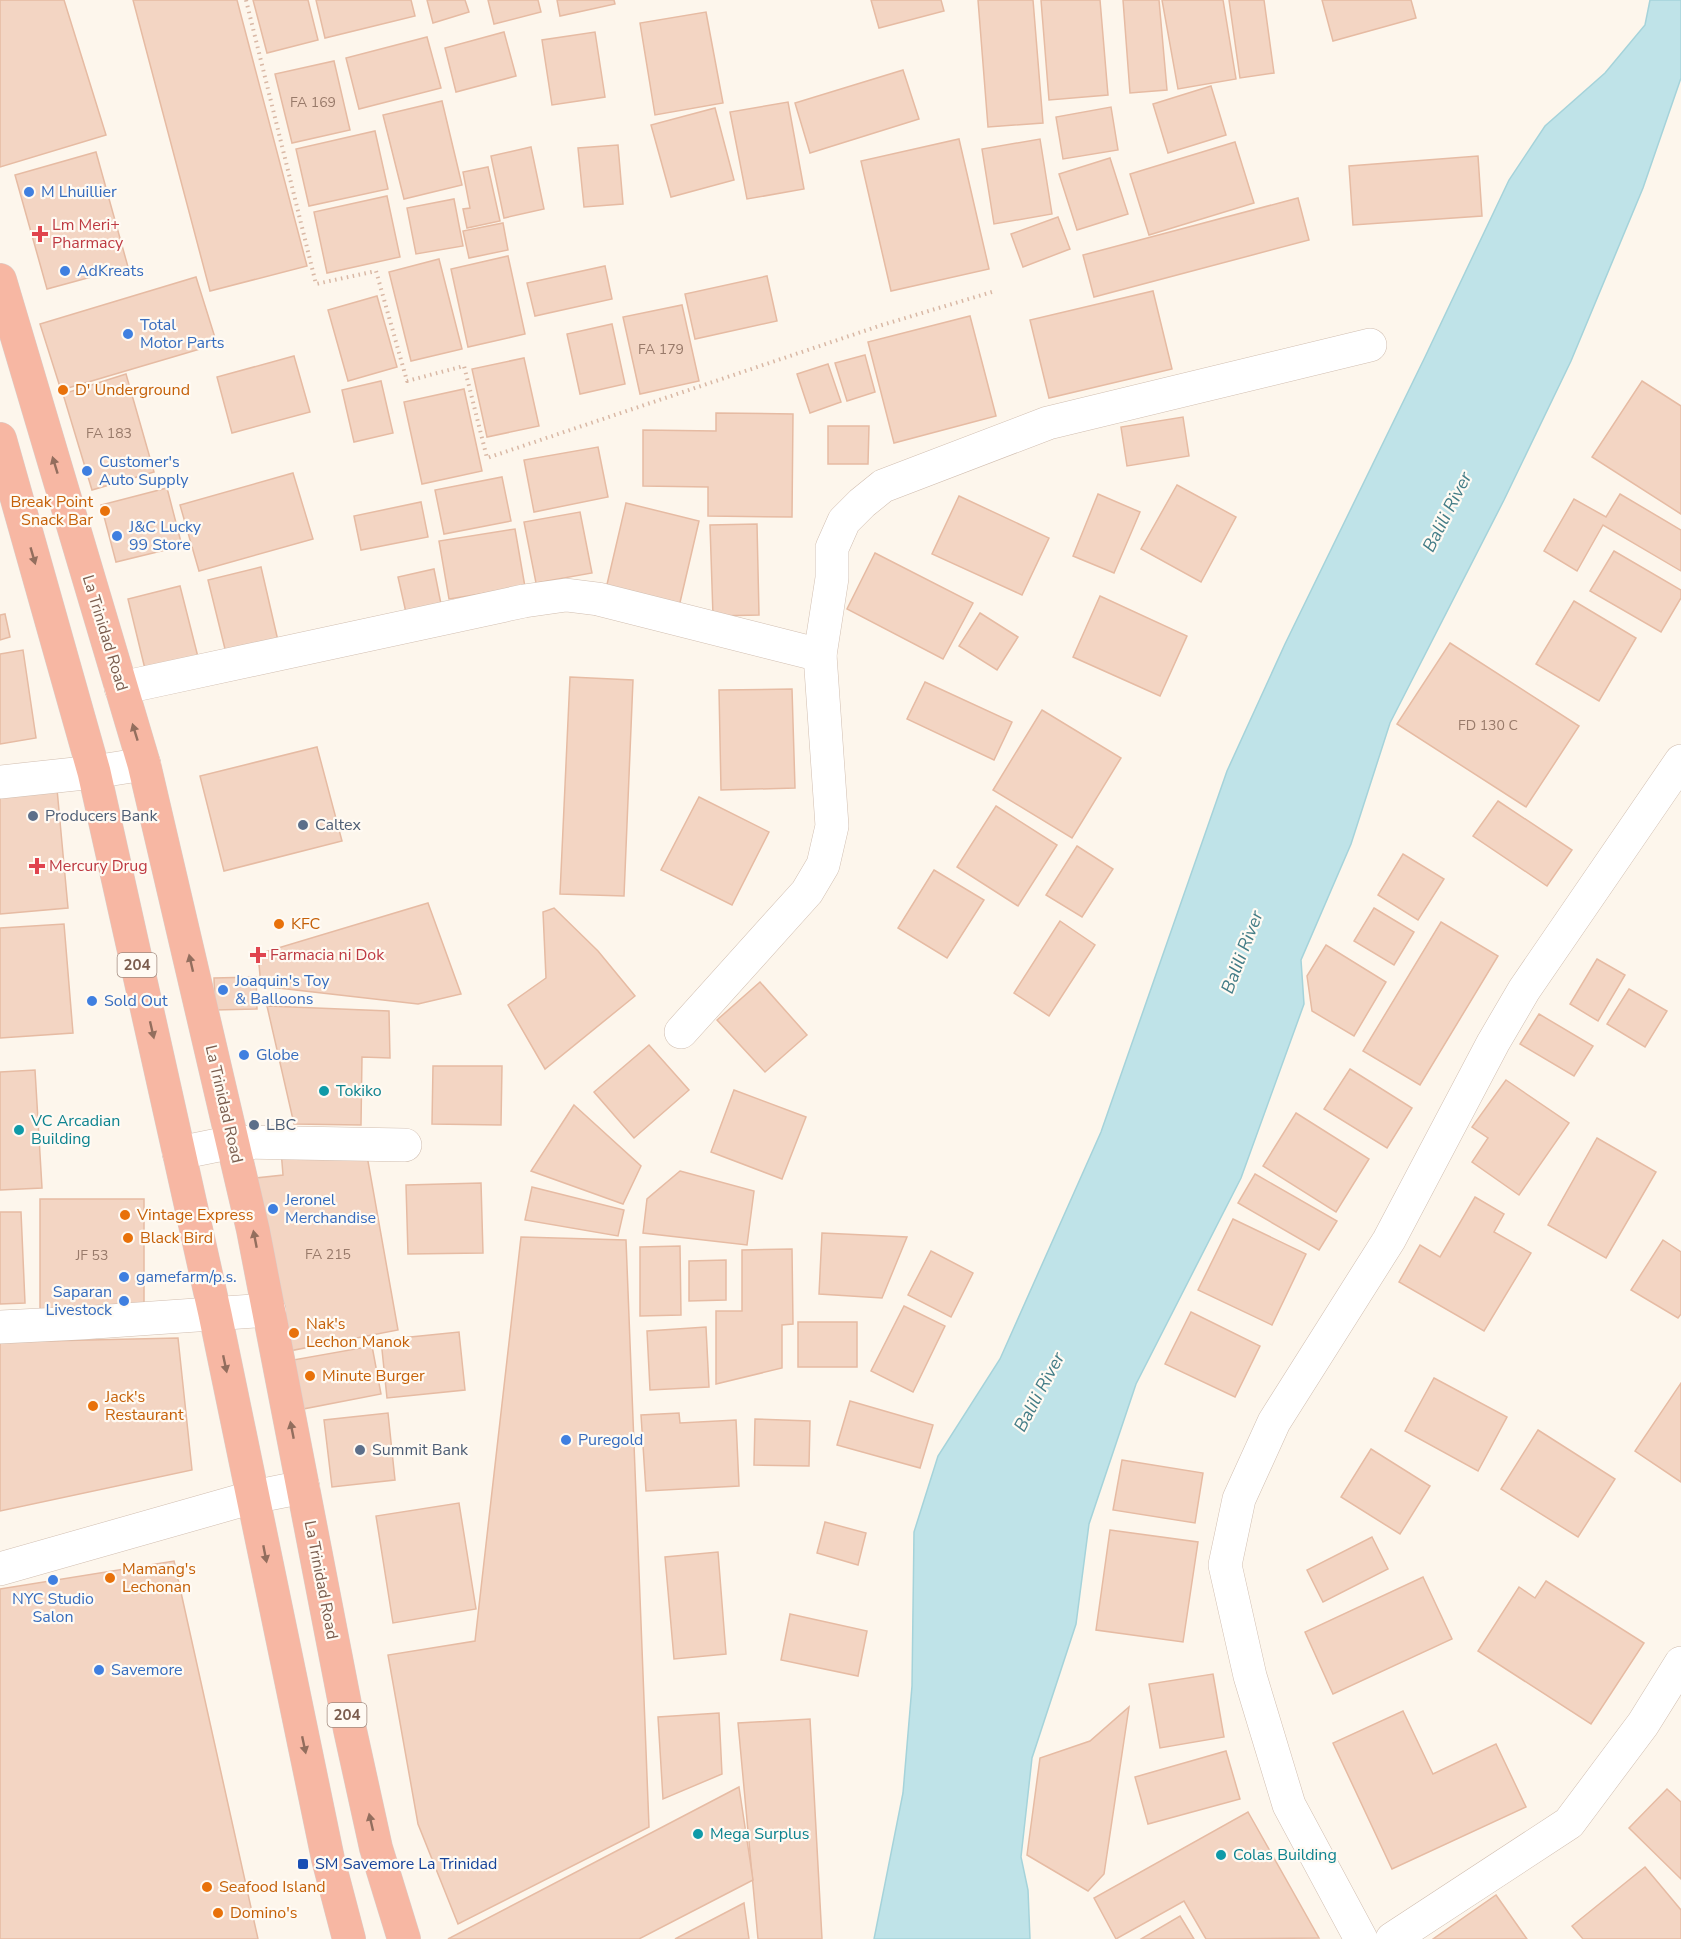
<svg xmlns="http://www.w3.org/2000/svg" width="1681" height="1939" font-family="'Nunito Sans',sans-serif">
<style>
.water{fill:#bfe3e8;stroke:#a5d3da;stroke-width:1.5}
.building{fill:#f3d5c3;stroke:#e6bba3;stroke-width:1.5}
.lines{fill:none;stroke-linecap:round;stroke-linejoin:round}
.minor-casing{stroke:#d1beb0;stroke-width:34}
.highway-casing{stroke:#dad1cd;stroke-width:34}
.path{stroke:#d9b8a5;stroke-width:4;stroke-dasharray:1.5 4.5;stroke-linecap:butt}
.minor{stroke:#fff;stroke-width:33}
.highway{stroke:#f7b7a3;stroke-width:33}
.oneway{fill:#936e5e}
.shop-dot{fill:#3f7fe0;stroke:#fffaf3;stroke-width:2}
.health-dot{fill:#e0444e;stroke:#fffaf3;stroke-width:2}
.food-dot{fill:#e8710a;stroke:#fffaf3;stroke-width:2}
.service-dot{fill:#5c6f8a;stroke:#fffaf3;stroke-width:2}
.culture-dot{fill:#0f9aa8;stroke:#fffaf3;stroke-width:2}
.transit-dot{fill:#1a4fb4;stroke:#fffaf3;stroke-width:2}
.labels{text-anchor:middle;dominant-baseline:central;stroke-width:4.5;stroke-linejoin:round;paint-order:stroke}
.number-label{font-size:14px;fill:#987a6a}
.shield{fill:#fffaf3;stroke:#a28b7f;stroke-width:1.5}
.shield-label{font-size:15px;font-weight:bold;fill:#7a5c4d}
.shop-label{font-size:16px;fill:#366cbe;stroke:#fffaf3;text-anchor:start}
.health-label{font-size:16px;fill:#be3a42;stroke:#fffaf3;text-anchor:start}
.food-label{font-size:16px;fill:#c56008;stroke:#fffaf3;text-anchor:start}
.street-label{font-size:16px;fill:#7a5c4d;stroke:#fffaf3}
.service-label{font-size:16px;fill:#4e5e75;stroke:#fffaf3;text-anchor:start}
.culture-label{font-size:16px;fill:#0d838f;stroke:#fffaf3;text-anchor:start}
.transit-label{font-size:16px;fill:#164399;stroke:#fffaf3;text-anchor:start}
.water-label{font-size:18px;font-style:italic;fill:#437c86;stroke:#fffaf3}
</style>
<rect width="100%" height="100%" fill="#fdf6ec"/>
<path class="water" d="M1650 0H1681V78L1643 188 1571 361 1504 500 1390 723 1351 844 1301 960 1304 1004 1241 1178 1136 1384 1089 1524 1076 1624 1032 1758 1021 1857 1028 1890 1030 1939H874L903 1793 912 1686 914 1532 938 1456 1000 1359 1101 1132 1227 771 1285 644 1425 357 1509 180 1545 126 1605 73 1645 25Z"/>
<g class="building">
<path d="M0 0H64L106 135 0 167Z"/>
<path d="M133 0H237L307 266 210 291Z"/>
<path d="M253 0H308L318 40 267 53Z"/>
<path d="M316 0H411L415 16 325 38Z"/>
<path d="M427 0H465L469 12 433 23Z"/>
<path d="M488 0H538L541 12 494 24Z"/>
<path d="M557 0H614L615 4 560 16Z"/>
<path d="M871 0H941L944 11 879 28Z"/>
<path d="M978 0H1033L1043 123 988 127Z"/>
<path d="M1041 0H1100L1108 95 1049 100Z"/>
<path d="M1123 0H1159L1167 90 1130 93Z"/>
<path d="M1162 0H1223L1236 79 1178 89Z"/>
<path d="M1229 0H1264L1274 73 1240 78Z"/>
<path d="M1322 0H1411L1416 18 1333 41Z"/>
<path d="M706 12 723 103 655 115 640 23Z"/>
<path d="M504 32 516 76 456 92 445 48Z"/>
<path d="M595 32 605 97 552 105 542 40Z"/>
<path d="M427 37 441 88 359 109 346 58Z"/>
<path d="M334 61 350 130 292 143 275 74Z"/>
<path d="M903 70 919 119 810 153 795 103Z"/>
<path d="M1211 86 1226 135 1168 153 1153 104Z"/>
<path d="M442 101 462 185 404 199 383 115Z"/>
<path d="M788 102 804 189 747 199 730 112Z"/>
<path d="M1111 107 1118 150 1063 159 1056 117Z"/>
<path d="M715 108 734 180 671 197 651 125Z"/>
<path d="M375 131 388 189 309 206 296 149Z"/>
<path d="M959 139 989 269 891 291 861 161Z"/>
<path d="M1040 139 1052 214 994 224 982 149Z"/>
<path d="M1235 142 1254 203 1149 235 1130 174Z"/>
<path d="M618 145 623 204 584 207 578 148Z"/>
<path d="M531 147 544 209 504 218 491 156Z"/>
<path d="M96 152 128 267 47 289 15 175Z"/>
<path d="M1478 156 1482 216 1353 225 1349 166Z"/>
<path d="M1110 158 1128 214 1077 230 1059 174Z"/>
<path d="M488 167 500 221 467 228 463 209 470 208 463 172Z"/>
<path d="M387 196 400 257 327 273 314 212Z"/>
<path d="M1298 198 1309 240 1094 297 1083 255Z"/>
<path d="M454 199 463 246 416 254 407 208Z"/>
<path d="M1058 217 1070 249 1023 267 1011 234Z"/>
<path d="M503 223 508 250 469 258 463 231Z"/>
<path d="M508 256 525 334 468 347 451 269Z"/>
<path d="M439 259 462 349 411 361 389 272Z"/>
<path d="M605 266 612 299 535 316 527 283Z"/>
<path d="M767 276 777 321 695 339 685 294Z"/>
<path d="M196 277 217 344 61 390 40 324Z"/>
<path d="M1153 291 1172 369 1049 398 1030 320Z"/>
<path d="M377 296 397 367 348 381 328 310Z"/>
<path d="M682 305 699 381 640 394 623 317Z"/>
<path d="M970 316 996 416 894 443 868 342Z"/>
<path d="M612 324 625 384 580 394 567 334Z"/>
<path d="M865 355 875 392 847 401 835 363Z"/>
<path d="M294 356 310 412 232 433 217 377Z"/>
<path d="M524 358 539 426 487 437 472 369Z"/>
<path d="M828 364 841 402 810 413 797 374Z"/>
<path d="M126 374 154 472 92 490 63 394Z"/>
<path d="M381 381 393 433 354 442 342 390Z"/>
<path d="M1642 381 1681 406V514L1592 457Z"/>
<path d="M464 389 482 471 422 484 404 402Z"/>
<path d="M716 413 793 414 792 517 708 516V487L643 486V430L716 431Z"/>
<path d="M1183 417 1189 456 1127 466 1121 427Z"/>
<path d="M828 426H869L868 464H828Z"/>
<path d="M598 447 608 497 534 512 524 460Z"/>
<path d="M293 473 313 539 199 571 180 505Z"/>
<path d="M502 477 511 521 444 534 435 490Z"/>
<path d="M1177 485 1236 517 1201 582 1141 549Z"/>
<path d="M167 488 182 546 116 562 101 505Z"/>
<path d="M1098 494 1140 512 1114 573 1073 556Z"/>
<path d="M1620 494 1681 530V571L1603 525 1577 571 1544 551 1574 499 1606 517Z"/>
<path d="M959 496 1049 538 1022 595 932 554Z"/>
<path d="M421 502 428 537 361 550 354 516Z"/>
<path d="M626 503 699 521 678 611 605 593Z"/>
<path d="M580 512 592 573 536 583 524 522Z"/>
<path d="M757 524 759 615 713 616 710 525Z"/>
<path d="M515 529 525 587 449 599 439 541Z"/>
<path d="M1614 551 1681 590V598L1661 632 1590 591Z"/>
<path d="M875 553 973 603 943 659 847 609Z"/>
<path d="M261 567 279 645 227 657 208 580Z"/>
<path d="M434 569 442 609 407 617 398 577Z"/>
<path d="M180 586 199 661 146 673 128 599Z"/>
<path d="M1100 596 1187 636 1160 696 1073 657Z"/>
<path d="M1574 601 1636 638 1599 701 1536 664Z"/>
<path d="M980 613 1018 637 997 670 959 646Z"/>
<path d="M5 614 10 637 0 640V615Z"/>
<path d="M1450 643 1579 726 1526 807 1397 724Z"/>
<path d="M23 650 36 738 0 744V654Z"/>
<path d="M570 677 633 680 624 896 560 894Z"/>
<path d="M925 682 1012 722 994 760 907 719Z"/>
<path d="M792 689 795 788 721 790 719 690Z"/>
<path d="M1042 710 1121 758 1072 838 993 790Z"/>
<path d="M317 747 342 841 224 871 200 776Z"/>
<path d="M57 789 68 908 0 914V795Z"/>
<path d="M699 797 769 832 732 905 661 870Z"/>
<path d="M1498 801 1572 850 1547 886 1473 836Z"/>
<path d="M996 806 1057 845 1018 906 957 867Z"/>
<path d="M1077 846 1113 869 1082 917 1046 895Z"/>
<path d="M1403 854 1444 879 1418 920 1378 895Z"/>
<path d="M934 870 984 900 947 958 898 928Z"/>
<path d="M428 903 461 994 418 1004 261 986 258 954Z"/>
<path d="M554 908 598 951 635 996 545 1069 508 1005 546 978 543 912Z"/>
<path d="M1374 908 1414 932 1394 965 1354 941Z"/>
<path d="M1060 921 1095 945 1049 1016 1014 993Z"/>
<path d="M1441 922 1498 956 1420 1085 1363 1051Z"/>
<path d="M64 924 73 1033 0 1038V928Z"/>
<path d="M1326 945 1386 982 1354 1036 1312 1011 1307 976Z"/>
<path d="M1597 959 1625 975 1598 1021 1570 1004Z"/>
<path d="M256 977 257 1009 215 1010 214 978Z"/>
<path d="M760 982 807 1035 765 1072 717 1020Z"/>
<path d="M1629 989 1667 1011 1645 1047 1607 1024Z"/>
<path d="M267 1006 389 1011 390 1058 362 1057 361 1125 294 1124Z"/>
<path d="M1539 1014 1593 1046 1574 1076 1520 1044Z"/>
<path d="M649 1045 689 1090 634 1138 594 1092Z"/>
<path d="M433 1066H502L501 1125 432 1124Z"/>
<path d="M1350 1069 1412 1108 1387 1148 1324 1109Z"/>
<path d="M35 1070 42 1188 0 1190V1072Z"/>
<path d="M1506 1080 1569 1123 1519 1195 1472 1162 1488 1138 1472 1127Z"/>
<path d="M734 1090 806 1117 782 1179 711 1152Z"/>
<path d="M574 1105 641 1166 623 1204 531 1171Z"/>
<path d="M1296 1113 1369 1159 1336 1212 1263 1166Z"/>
<path d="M1597 1138 1656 1172 1606 1258 1548 1225Z"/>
<path d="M281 1150H366L398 1330 289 1351 256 1178 283 1175Z"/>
<path d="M680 1171 754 1191 747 1245 643 1233 647 1199Z"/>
<path d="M1255 1174 1337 1221 1319 1250 1238 1203Z"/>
<path d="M481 1183 483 1253 408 1254 406 1185Z"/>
<path d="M532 1187 624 1210 618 1236 525 1220Z"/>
<path d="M1475 1197 1504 1214 1494 1232 1531 1253 1484 1331 1399 1282 1420 1245 1440 1257Z"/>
<rect x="40" y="1199" width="104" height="112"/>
<path d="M0 1212H21L25 1303 0 1304Z"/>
<path d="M1233 1219 1306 1254 1272 1325 1198 1290Z"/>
<path d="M822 1233 907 1237 882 1298 819 1294Z"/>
<path d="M521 1237 626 1240 649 1827 458 1924 418 1824 388 1655 475 1641Z"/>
<path d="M1663 1240 1681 1252V1314L1678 1318 1631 1290Z"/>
<path d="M680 1246 681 1315 640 1316V1247Z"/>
<path d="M792 1249 793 1324 782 1325V1368L716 1384V1311H742V1250Z"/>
<path d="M931 1251 973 1273 951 1317 908 1295Z"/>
<path d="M726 1260V1300L689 1301V1261Z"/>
<path d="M904 1306 945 1326 913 1392 871 1371Z"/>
<path d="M1191 1312 1260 1346 1235 1397 1165 1364Z"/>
<rect x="798" y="1322" width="59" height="45"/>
<path d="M706 1327 709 1387 650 1390 647 1331Z"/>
<path d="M459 1332 465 1390 387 1398 381 1340Z"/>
<path d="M178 1338 192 1470 0 1511V1342Z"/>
<path d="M372 1346 381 1394 303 1409 293 1360Z"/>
<path d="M1434 1378 1507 1417 1478 1471 1405 1431Z"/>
<path d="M1681 1383V1482L1635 1451Z"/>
<path d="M850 1401 933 1425 920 1468 837 1445Z"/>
<path d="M388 1413 395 1480 332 1487 324 1420Z"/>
<path d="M679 1413 680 1423 736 1420 739 1486 646 1491 641 1415Z"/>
<path d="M755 1419 810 1421 809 1466 754 1465Z"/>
<path d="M1538 1430 1615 1479 1578 1537 1501 1489Z"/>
<path d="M1371 1449 1430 1486 1400 1534 1341 1497Z"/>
<path d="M1122 1460 1203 1473 1195 1523 1113 1510Z"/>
<path d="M459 1503 476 1609 393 1623 376 1516Z"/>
<path d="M825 1522 866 1533 858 1565 817 1553Z"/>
<path d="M1110 1530 1198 1542 1183 1642 1096 1630Z"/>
<path d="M1372 1537 1388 1569 1323 1602 1307 1570Z"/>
<path d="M718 1552 726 1654 674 1659 665 1557Z"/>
<path d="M174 1561 258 1939H0V1589Z"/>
<path d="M1423 1577 1452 1639 1333 1694 1305 1632Z"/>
<path d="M1546 1581 1644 1643 1591 1724 1478 1651 1519 1587 1535 1598Z"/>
<path d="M790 1614 867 1631 858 1676 781 1660Z"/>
<path d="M1213 1674 1224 1737 1160 1748 1149 1684Z"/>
<path d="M1129 1707 1104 1874 1088 1891 1027 1855 1040 1758 1090 1741Z"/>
<path d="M1403 1711 1433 1774 1496 1744 1526 1807 1392 1869 1333 1743Z"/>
<path d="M719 1713 722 1774 663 1799 658 1717Z"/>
<path d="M810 1719 822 1939H758L738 1723Z"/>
<path d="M1226 1751 1240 1799 1148 1824 1135 1777Z"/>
<path d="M739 1787 753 1880 639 1939H448Z"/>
<path d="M1667 1789 1681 1802V1879L1629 1828Z"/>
<path d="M1248 1812 1319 1938 1206 1939 1184 1901 1116 1939 1094 1898Z"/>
<path d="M1645 1867 1681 1910V1939H1583L1572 1926Z"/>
<path d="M1496 1895 1527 1939H1433Z"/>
<path d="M744 1903 749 1939H675Z"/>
<path d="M1180 1916 1194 1939H1141Z"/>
</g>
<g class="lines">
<defs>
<g id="minor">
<path d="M121 688 524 601 566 595 598 599 820 655"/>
<path d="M0 782 94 772 144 764"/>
<path d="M681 1032 807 892 823 865 832 826 820 655 832 578V548L844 521 862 503 883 486 1048 423 1370 345"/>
<path d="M179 1153 233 1142 405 1145"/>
<path d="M0 1327 81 1323 269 1310"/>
<path d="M0 1569 253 1497 303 1487"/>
<path d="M1361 1939 1289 1805 1250 1676 1225 1565 1239 1499 1274 1422 1389 1240 1493 1043 1524 990 1681 761"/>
<path d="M1392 1939 1569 1823 1643 1724 1681 1663"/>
</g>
<g id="highway">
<path d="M0 280 144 764 253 1230 350 1730 376 1848 404 1939"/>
<path d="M0 439 94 772 215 1314 328 1859 349 1939"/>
</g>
</defs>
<use href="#minor" class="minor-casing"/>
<use href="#highway" class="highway-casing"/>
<path class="path" d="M246 0 316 284 376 271 407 381 464 366 487 458 882 325 992 292"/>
<use href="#minor" class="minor"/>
<use href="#highway" class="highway"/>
</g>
<defs><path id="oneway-solid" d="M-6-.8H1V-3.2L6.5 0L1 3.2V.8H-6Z" transform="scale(1.5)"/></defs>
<g class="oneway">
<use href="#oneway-solid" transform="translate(55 465) rotate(-107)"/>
<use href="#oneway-solid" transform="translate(33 556) rotate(74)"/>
<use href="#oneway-solid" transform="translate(135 732) rotate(-107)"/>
<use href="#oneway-solid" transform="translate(191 963) rotate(-103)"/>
<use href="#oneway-solid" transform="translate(152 1030) rotate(77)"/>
<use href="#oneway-solid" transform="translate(255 1239) rotate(-101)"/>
<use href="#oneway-solid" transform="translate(225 1364) rotate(78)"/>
<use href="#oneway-solid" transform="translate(292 1430) rotate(-101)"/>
<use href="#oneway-solid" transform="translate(265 1554) rotate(79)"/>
<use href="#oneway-solid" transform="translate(304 1745) rotate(78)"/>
<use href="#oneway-solid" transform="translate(371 1822) rotate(-103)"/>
</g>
<g class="shop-dot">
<circle cx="29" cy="192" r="6"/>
<circle cx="65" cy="271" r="6"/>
<circle cx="128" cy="334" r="6"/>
<circle cx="87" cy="471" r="6"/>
<circle cx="117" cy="536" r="6"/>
<circle cx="223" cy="990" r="6"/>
<circle cx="92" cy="1001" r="6"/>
<circle cx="244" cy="1055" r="6"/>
<circle cx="273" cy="1209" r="6"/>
<circle cx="124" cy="1277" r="6"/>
<circle cx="124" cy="1301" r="6"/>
<circle cx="566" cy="1440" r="6"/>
<circle cx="53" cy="1580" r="6"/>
<circle cx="99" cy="1670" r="6"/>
</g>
<g class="health-dot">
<path d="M37 225h6v6h6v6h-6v6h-6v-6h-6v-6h6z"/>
<path d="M34 857h6v6h6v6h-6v6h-6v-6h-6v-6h6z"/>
<path d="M255 946h6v6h6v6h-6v6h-6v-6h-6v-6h6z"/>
</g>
<g class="food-dot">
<circle cx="63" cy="390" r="6"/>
<circle cx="105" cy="511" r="6"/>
<circle cx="279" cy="924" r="6"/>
<circle cx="125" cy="1215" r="6"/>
<circle cx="128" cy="1238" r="6"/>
<circle cx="294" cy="1333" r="6"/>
<circle cx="310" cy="1376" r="6"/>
<circle cx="93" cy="1406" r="6"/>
<circle cx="110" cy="1578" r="6"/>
<circle cx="207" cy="1887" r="6"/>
<circle cx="218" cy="1913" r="6"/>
</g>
<g class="service-dot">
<circle cx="33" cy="816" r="6"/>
<circle cx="303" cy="825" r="6"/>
<circle cx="254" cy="1125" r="6"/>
<circle cx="360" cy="1450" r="6"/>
</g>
<g class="culture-dot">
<circle cx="324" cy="1091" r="6"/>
<circle cx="19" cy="1130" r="6"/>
<circle cx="698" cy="1834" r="6"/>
<circle cx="1221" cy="1855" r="6"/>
</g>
<rect class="transit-dot" x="297" y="1858" width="12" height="12" rx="3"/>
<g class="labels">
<g class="number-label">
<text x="313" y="102">FA 169</text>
<text x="661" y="349">FA 179</text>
<text x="109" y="433">FA 183</text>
<text x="1488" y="725">FD 130 C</text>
<text x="328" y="1254">FA 215</text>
<text x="92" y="1255">JF 53</text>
</g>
<g class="shield">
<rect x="117.5" y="953" width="39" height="24" rx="4.5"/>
<rect x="327.5" y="1703" width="39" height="24" rx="4.5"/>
</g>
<g class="shield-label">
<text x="137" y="965">204</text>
<text x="347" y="1715">204</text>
</g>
<g class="shop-label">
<text x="41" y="192">M Lhuillier</text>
<text x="77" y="271">AdKreats</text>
<text x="140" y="325">Total<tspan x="140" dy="18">Motor Parts</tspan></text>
<text x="99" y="462">Customer's<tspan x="99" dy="18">Auto Supply</tspan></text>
<text x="129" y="527">J&amp;C Lucky<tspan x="129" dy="18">99 Store</tspan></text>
<text x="235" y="981">Joaquin's Toy<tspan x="235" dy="18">&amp; Balloons</tspan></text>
<text x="104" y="1001">Sold Out</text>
<text x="256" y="1055">Globe</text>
<text x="285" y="1200">Jeronel<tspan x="285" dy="18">Merchandise</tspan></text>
<text x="136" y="1277">gamefarm/p.s.</text>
<text x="112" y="1292" text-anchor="end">Saparan<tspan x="112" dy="18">Livestock</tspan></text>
<text x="578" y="1440">Puregold</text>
<text x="53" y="1599" text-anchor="middle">NYC Studio<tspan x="53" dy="18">Salon</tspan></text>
<text x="111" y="1670">Savemore</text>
</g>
<g class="health-label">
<text x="52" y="225">Lm Meri+<tspan x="52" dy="18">Pharmacy</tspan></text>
<text x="49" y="866">Mercury Drug</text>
<text x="270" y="955">Farmacia ni Dok</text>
</g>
<g class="food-label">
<text x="75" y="390">D' Underground</text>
<text x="93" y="502" text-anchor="end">Break Point<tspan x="93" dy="18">Snack Bar</tspan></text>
<text x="291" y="924">KFC</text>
<text x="137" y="1215">Vintage Express</text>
<text x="140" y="1238">Black Bird</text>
<text x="306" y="1324">Nak's<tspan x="306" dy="18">Lechon Manok</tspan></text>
<text x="322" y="1376">Minute Burger</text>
<text x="105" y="1397">Jack's<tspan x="105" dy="18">Restaurant</tspan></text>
<text x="122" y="1569">Mamang's<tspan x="122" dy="18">Lechonan</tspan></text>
<text x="219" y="1887">Seafood Island</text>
<text x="230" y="1913">Domino's</text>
</g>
<g class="street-label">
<text transform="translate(105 633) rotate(73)">La Trinidad Road</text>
<text transform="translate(224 1104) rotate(77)">La Trinidad Road</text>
<text transform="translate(321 1580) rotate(79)">La Trinidad Road</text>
</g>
<g class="service-label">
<text x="45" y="816">Producers Bank</text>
<text x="315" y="825">Caltex</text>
<text x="266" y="1125">LBC</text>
<text x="372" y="1450">Summit Bank</text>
</g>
<g class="culture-label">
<text x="336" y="1091">Tokiko</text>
<text x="31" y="1121">VC Arcadian<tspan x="31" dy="18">Building</tspan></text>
<text x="710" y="1834">Mega Surplus</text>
<text x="1233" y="1855">Colas Building</text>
</g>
<g class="transit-label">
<text x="315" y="1864">SM Savemore La Trinidad</text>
</g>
<g class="water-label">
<text transform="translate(1447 512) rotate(-63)">Balili River</text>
<text transform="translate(1242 952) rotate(-69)">Balili River</text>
<text transform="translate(1039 1392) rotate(-62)">Balili River</text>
</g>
</g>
</svg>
